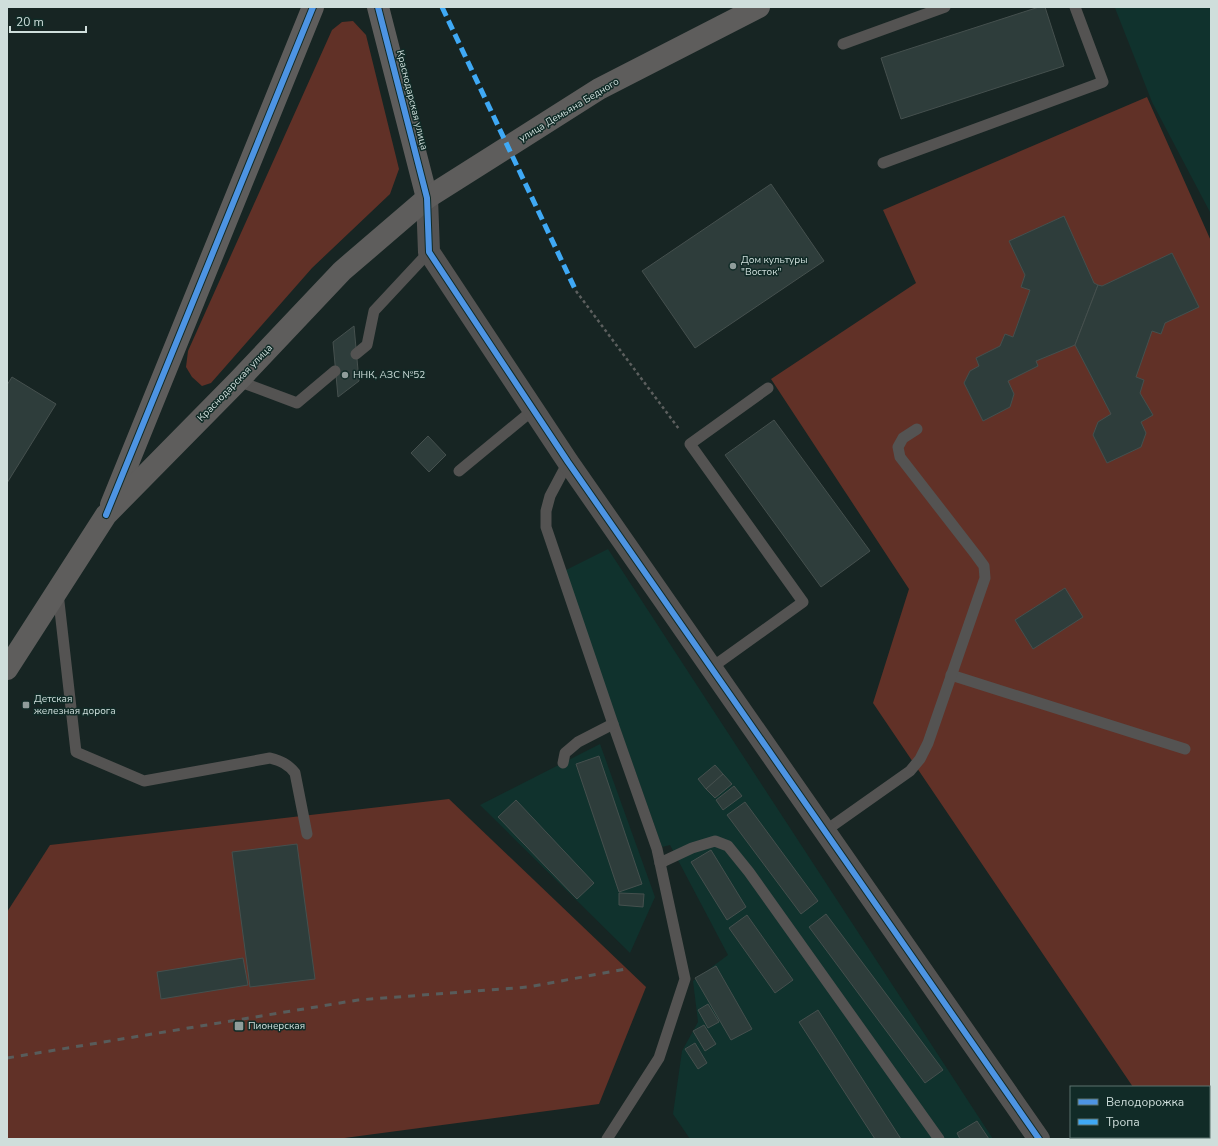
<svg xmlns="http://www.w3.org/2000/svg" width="1218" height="1146" font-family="'Nunito Sans',sans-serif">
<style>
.built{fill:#10322d}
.green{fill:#613127}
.building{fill:#2e3d3b;stroke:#45504e}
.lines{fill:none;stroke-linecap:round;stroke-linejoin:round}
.path{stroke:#5c5f5e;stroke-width:2.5;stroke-dasharray:3 3;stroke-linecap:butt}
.lane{stroke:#545352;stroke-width:11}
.street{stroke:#545352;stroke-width:22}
.secondary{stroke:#5e5d5c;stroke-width:22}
.rail{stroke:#585c5b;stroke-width:3;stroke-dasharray:7 7;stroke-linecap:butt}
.quiet{stroke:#3fa9f5;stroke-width:5;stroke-dasharray:10 5;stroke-linecap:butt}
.cycleway-casing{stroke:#112b27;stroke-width:8}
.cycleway{stroke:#4d94e3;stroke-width:6}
.poi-dot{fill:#8f9d9b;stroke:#112b27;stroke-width:1.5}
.labels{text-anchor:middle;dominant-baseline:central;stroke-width:3;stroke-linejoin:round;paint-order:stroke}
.street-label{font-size:10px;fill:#cfdedb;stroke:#112b27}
.poi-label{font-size:10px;fill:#cfdedb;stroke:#112b27;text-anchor:start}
</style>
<rect width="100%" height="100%" fill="#172523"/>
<g class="built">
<path d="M1118 7H1211V214L1152 102 1115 8Z"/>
<path d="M608 549 993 1139H690L673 1114 682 1051 698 1022 693 981 728 955 670 845 662 847 564 571Z"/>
<path d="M600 744 655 897 630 953 480 805Z"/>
</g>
<g class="green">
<path d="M353 21 366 35 399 169 390 194 312 268 211 383 202 386 192 377 186 367 188 351 332 30 342 22Z"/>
<path d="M1147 97 1211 241V1139H1168L1167 1137H1209V1087H1133L873 703 909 589 771 379 916 283 883 210Z"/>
<path d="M449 799 646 987 599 1104 337 1139H7V912L50 845Z"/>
</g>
<g class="building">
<path d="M1039 7H1045L1064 66 901 119 881 58Z"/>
<path d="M771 184 824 261 695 348 642 271Z"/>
<path d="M1064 216 1094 283 1098 285 1075 345 1036 361 1038 366 1008 381 1014 394 1010 407 983 421 964 383 970 371 979 366 976 358 1000 346 1005 334 1013 337 1030 290 1021 287 1025 275 1009 241Z"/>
<path d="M1172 253 1199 307 1165 323 1161 334 1152 331 1136 377 1144 380 1140 393 1153 415 1141 422 1146 433 1141 447 1107 463 1093 435 1098 422 1111 414 1075 345 1098 285 1102 286Z"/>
<path d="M354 326 359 381 338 397 333 342Z"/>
<path d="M12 377 56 404 7 483V385Z"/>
<path d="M774 420 870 551 821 587 725 455Z"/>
<path d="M428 436 446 455 429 472 411 453Z"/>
<path d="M1065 588 1083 617 1033 649 1015 620Z"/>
<path d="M599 756 642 884 619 892 576 764Z"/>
<path d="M715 765 723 774 706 789 698 779Z"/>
<path d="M723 774 732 784 715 798 706 789Z"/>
<path d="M734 786 742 796 723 810 716 800Z"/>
<path d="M516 800 594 883 577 899 498 817Z"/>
<path d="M745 802 818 901 801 914 727 815Z"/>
<path d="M297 844 315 979 250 987 232 852Z"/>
<path d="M711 850 746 907 727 920 691 862Z"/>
<path d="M619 893 644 894 643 907 619 905Z"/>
<path d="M826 914 943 1070 925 1083 809 927Z"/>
<path d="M747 915 793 980 775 993 729 928Z"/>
<path d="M243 958 248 985 161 999 157 972Z"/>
<path d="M716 966 752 1029 731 1040 695 978Z"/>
<path d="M708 1004 719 1022 708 1028 698 1010Z"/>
<path d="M818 1010 901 1139H875L799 1022Z"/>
<path d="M704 1025 716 1044 705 1051 693 1031Z"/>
<path d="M695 1043 707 1063 698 1069 685 1049Z"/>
<path d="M977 1121 989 1139H960L957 1133Z"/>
</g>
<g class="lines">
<path class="path" d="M576 291 679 429"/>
<g class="lane">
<path d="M843 44 945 7"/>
<path d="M883 163 1103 82 1075 7"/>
<path d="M356 354 367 345 374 311 429 252"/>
<path d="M238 381 297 403 335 371"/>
<path d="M568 462 550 496 546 511V527L613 724 657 849 685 979 659 1058 607 1139"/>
<path d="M459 471 533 410"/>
<path d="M58 593 76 752 144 781 270 758C281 761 288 764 295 773L307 834"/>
<path d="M711 668 803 602 690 444 768 388"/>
<path d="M951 675 1185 749"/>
<path d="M563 763 565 753 578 742 613 724"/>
<path d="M825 831 910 771 920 759 928 743 985 578 984 566 976 555 900 457 898 447 903 438 917 429"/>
<path d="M660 863 692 848 715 841 728 846 749 872 939 1139"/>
<path d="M1209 1100 1211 1098"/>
<path d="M1202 1137 1206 1139"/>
<path d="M1140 1139 1143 1137"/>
</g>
<path class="street" d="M427 198 429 252 568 462 1039 1139"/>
<g class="secondary">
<path d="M378 7 427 198"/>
<path d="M111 505 313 7"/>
<path d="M7 669 106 515 238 381 342 271 427 198 599 89 759 7"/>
</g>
<path class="rail" d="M7 1058 358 1000 528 987 626 969"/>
<path class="quiet" d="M442 7 576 291"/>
<defs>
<g id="cycleway">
<path d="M378 7 427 198 429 252 568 462 1039 1139"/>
<path d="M106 515 313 7"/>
</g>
</defs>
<use href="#cycleway" class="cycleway-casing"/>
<use href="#cycleway" class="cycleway"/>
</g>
<g class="poi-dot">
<circle cx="733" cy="266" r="4"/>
<circle cx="345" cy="375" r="4"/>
<rect x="22" y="701" width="8" height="8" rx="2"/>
<rect x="234" y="1021" width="10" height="10" rx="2"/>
</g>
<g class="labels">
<g class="street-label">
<text transform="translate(412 100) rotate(76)">Краснодарская улица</text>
<text transform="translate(569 110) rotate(-31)">улица Демьяна Бедного</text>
<text transform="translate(235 383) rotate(-46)">Краснодарская улица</text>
</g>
<g class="poi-label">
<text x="741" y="260">Дом культуры<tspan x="741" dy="12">"Восток"</tspan></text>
<text x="353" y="375">ННК, АЗС №52</text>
<text x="34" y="699">Детская<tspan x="34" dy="12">железная дорога</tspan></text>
<text x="248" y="1026">Пионерская</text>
</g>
</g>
<rect width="1218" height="1146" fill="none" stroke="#cfdedb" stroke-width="16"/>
<rect x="1070" y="1086" width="140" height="52" fill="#112b27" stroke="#5d736f"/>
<rect x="1078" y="1099" width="20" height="6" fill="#4d94e3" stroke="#5d736f"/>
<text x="1106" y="1106" font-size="12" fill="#cfdedb">Велодорожка</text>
<rect x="1078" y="1119" width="20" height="6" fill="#3fa9f5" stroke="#5d736f"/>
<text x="1106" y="1126" font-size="12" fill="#cfdedb">Тропа</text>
<path d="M10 26v6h76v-6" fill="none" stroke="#cfdedb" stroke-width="2"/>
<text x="16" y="26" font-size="12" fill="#cfdedb" stroke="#112b27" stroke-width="3" paint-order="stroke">20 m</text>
</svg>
